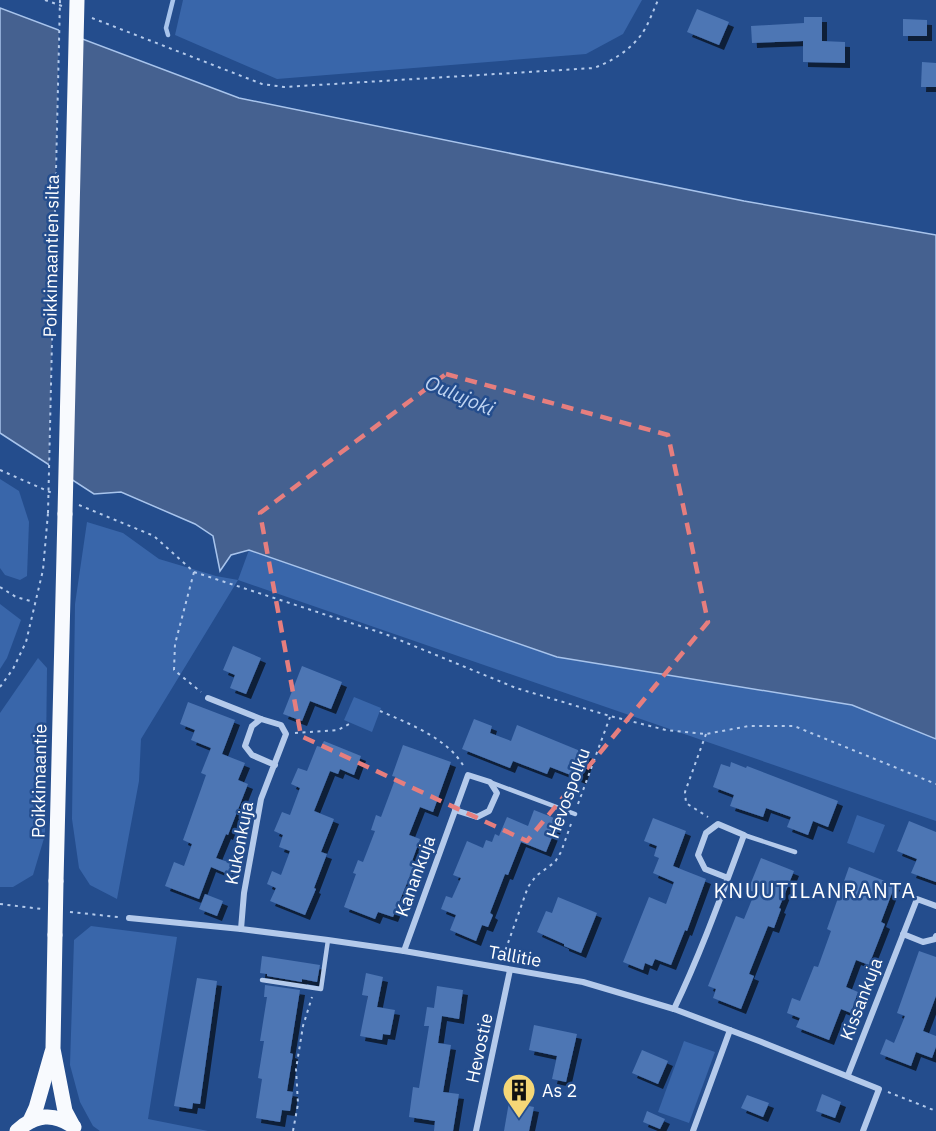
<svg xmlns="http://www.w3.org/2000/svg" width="936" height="1131" font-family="'IBM Plex Sans',sans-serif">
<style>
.green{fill:#3966aa}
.water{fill:#456190;stroke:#a8c4ec;stroke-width:1.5}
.pier{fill:#244d8d}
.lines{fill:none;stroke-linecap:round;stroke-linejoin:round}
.stream{stroke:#a8c4ec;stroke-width:4.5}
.building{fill:#4d76b4;filter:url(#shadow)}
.path{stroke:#b4caeb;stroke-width:2;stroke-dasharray:3 4.5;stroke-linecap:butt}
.lane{stroke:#b4caeb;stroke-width:4.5}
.street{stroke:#b4caeb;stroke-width:6}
.primary{stroke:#f8fafe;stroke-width:15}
.path-bridge{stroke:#b4caeb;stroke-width:2;stroke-dasharray:3 4.5;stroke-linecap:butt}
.primary-bridge{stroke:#f8fafe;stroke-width:15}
.marked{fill:none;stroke:#e67e7e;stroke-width:4.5;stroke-dasharray:12 8;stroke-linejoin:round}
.labels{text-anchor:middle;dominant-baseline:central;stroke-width:5;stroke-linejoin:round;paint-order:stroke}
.street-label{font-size:18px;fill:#fff;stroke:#244d8d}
.poi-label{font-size:18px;fill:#fff;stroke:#244d8d;text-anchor:start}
.water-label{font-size:20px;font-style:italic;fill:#bfd4f2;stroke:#244d8d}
.quarter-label{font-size:21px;letter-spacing:1.5px;fill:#fff;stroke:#244d8d}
</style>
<defs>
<filter id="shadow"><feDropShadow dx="5" dy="5" stdDeviation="0" flood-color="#0009"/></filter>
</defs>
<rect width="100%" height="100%" fill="#244d8d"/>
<g class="green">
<path d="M183 0H642L623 34 586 54 277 79 175 35Z"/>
<path d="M0 479 19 491 29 522 27 576 20 580 5 575 0 568Z"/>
<path d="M87 522 123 533 159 559 216 576 238 580 249 550 557 657 852 705 936 739V821L238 580 141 739 139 781 117 899 90 885 79 868 72 819 75 604Z"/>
<path d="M0 604 21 620 7 658 0 669Z"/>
<path d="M38 658 47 668 45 835 33 875 13 887H0V713Z"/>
<path d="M354 697 381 708 372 732 344 720Z"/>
<path d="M857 815 885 825 874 853 847 843Z"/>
<path d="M91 926 177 937 148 1119 208 1131H100L93 1126 80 1102 70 1065 74 940Z"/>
<path d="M684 1041 715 1052 689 1123 658 1112Z"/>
</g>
<path class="water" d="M0 8 239 98 744 201 936 235V739L852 705 557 657 249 550 231 555 220 571 213 536 195 524 121 492 94 494 0 433Z"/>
<path class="pier" d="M59 27 76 34 65 478 49 468Z"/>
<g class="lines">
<path class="stream" d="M168 35 166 28 173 0"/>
</g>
<g class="building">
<path d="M697 9 729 22 719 45 687 32Z"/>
<path d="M804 17H822V41L845 42V63L803 62V41L752 43 751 26 804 23Z"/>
<path d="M903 19 927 20V36H903Z"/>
<path d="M922 62 936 63V87H921Z"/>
<path d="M233 646 261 658 246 694 230 688 235 675 223 670Z"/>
<path d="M302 666 342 682 331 709 310 701 302 721 283 714Z"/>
<path d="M188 702 235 720 222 754 245 763 238 780 248 784 228 835 226 834 216 858 234 864 230 875 211 867 199 899 165 886 174 862 184 866 192 844 183 840 206 775 201 773 211 748 191 740 195 730 180 724Z"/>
<path d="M474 719 492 726 490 733 511 741 517 725 590 755 581 779 550 767 547 774 513 761 510 768 462 749Z"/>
<path d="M324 741 361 756 354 775 340 769 338 774 330 771 314 811 334 819 321 852 327 854 314 888 316 889 305 915 270 901 276 888 267 884 272 871 281 875 290 851 279 847 283 835 274 831 282 812 290 815 300 788 291 784 298 768 307 771 317 746 321 747Z"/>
<path d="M403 745 451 762 433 812 420 807 409 835 420 839 411 864 414 866 393 917 378 912 375 919 344 907 356 874 353 873 358 860 363 862 375 831 371 830 376 815 381 817 396 777 392 776Z"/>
<path d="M731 762 746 768 747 766 838 801 828 827 813 821 808 835 787 827 791 817 766 808 763 817 730 806 734 795 713 787 721 764 730 767Z"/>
<path d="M534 810 559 820 546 852 521 842 508 875 505 874 490 913 493 915 488 927 482 925 476 941 450 930 456 915 441 909 446 896 452 898 461 878 453 875 467 841 483 848 486 840 492 842 495 834 499 836 507 817 528 826Z"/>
<path d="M653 818 686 831 673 866 706 879 687 931 685 930 671 965 655 959 652 966 645 963 643 970 623 962 649 897 666 904 674 882 653 873 659 858 654 856 657 846 644 841Z"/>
<path d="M909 821 936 832V882L911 873 917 859 897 851Z"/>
<path d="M761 858 794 871 779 908 781 909 774 928 768 926 749 974 754 976 741 1009 713 998 716 989 708 986 736 916 744 919 755 892 748 890Z"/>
<path d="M849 867 895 885 881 922 885 924 869 965 856 960 846 987 858 992 851 1013 841 1009 829 1040 796 1027 800 1018 787 1013 792 998 800 1001 814 966 818 967 831 931 827 929Z"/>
<path d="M205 894 223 901 217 916 199 909Z"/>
<path d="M558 897 597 913 581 953 564 946V944L537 932 546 911 552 913Z"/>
<path d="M919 951 936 957V996L923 1031 936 1036V1047L932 1058 916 1052 911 1066 880 1054 886 1039 894 1043 905 1016 897 1013Z"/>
<path d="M262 956 320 965 317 982 302 979V982L267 976V974L260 973Z"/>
<path d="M366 973 383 977 377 1007 395 1010 390 1035 383 1034 382 1040 360 1036 368 996 362 995Z"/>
<path d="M197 978 217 981 200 1104 193 1103 192 1109 174 1106Z"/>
<path d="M265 985 300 990 290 1053 293 1054 287 1091 293 1092 290 1111 282 1110 280 1122 256 1118 262 1079 258 1078 264 1041H260L267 997H264Z"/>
<path d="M437 986 463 990 459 1019 442 1016 438 1043 451 1045 443 1092 459 1094 453 1131H434L435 1121 409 1117 413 1087 419 1088 429 1026H424L427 1007 434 1008Z"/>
<path d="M534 1025 577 1034 566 1082 552 1079 557 1056 529 1050Z"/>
<path d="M642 1050 668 1061 658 1084 632 1073Z"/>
<path d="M822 1094 841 1102 835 1118 816 1111Z"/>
<path d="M747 1095 769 1103 763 1117 741 1108Z"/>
<path d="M509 1102 534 1107 529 1131H504Z"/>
<path d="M647 1111 665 1119 660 1129 643 1122Z"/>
</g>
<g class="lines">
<g class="path">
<path d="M45 0 62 6"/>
<path d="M92 18 262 84 284 87 594 68C612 61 629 51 641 35 648 26 653 11 658 0"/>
<path d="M0 470 52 493"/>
<path d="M79 505 154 536 194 572 175 644 174 670 201 692"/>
<path d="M194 572 385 634 516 688 610 716 666 730 706 734 749 726H794L936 784"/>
<path d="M0 587 16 597 34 602"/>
<path d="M0 687 13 669 26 642 43 570 48 513"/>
<path d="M380 711C408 723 449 739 464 767"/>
<path d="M295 733 338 730 351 723"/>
<path d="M706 734 685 792 686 803 708 817"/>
<path d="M578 804 610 717"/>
<path d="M0 904 42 909"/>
<path d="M70 912 118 917"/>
<path d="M503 957 528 887 536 876 555 862 561 852 571 824"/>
<path d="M888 1092 936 1111"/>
<path d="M293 1131 298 1104 296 1069 303 1026 312 997"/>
</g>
<g class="lane">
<path d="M490 782 575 814"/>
<path d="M744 835 795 852"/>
<path d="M262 980 321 989 328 940"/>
</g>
<g class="street">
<path d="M208 698 261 719"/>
<path d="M129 918 241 929 328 940 404 951 583 982 674 1009 759 1041 879 1089 863 1131"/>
<path d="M241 929 244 893 261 799 286 734 281 725 261 719 252 726 245 746 252 755 275 765"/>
<path d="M903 934 923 942 935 939 936 936"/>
<path d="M404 951 468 775 490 782 497 793 489 811 477 817 455 810"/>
<path d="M674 1009C701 953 722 894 744 835L718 824 706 833 698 855 705 869 728 878"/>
<path d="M848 1075 917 899 936 906"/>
<path d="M476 1131 510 970"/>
<path d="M693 1131 730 1030"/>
</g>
<g class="primary">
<path d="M56 881 65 514"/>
<path d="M55 935 53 1049 65 1111 73 1126"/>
<path d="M30 1121 36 1108 52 1052"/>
<path d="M17 1131C35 1114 54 1112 74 1127"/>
</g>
<path class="path-bridge" d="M48 513 60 0"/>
<g class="primary-bridge">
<path d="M65 514 77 0"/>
<path d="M55 935 56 881"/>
</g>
</g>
<path class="marked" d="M446 374 668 435 708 622 527 841 301 736 260 513Z"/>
<defs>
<symbol id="building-pin" viewBox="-11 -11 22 30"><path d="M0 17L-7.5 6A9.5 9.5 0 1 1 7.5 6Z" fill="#f5d777" stroke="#244d8d"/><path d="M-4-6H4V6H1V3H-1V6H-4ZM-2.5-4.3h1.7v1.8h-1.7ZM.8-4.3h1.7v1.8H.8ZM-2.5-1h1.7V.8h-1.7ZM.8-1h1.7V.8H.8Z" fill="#111"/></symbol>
</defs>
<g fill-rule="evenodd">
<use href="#building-pin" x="500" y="1071" width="38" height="52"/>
</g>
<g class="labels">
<g class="street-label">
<text transform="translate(51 256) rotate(-89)">Poikkimaantien silta</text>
<text transform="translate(39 781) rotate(-89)">Poikkimaantie</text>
<text transform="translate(568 793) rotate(-70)">Hevospolku</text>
<text transform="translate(239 843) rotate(-79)">Kukonkuja</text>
<text transform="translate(415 876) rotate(-70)">Kanankuja</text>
<text transform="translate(515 956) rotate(10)">Tallitie</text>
<text transform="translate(861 999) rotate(-69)">Kissankuja</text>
<text transform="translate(479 1048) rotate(-78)">Hevostie</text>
</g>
<g class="poi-label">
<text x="542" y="1090">As 2</text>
</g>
<g class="water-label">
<text transform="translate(460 395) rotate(23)">Oulujoki</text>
</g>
<g class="quarter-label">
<text x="815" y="890">KNUUTILANRANTA</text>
</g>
</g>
</svg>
